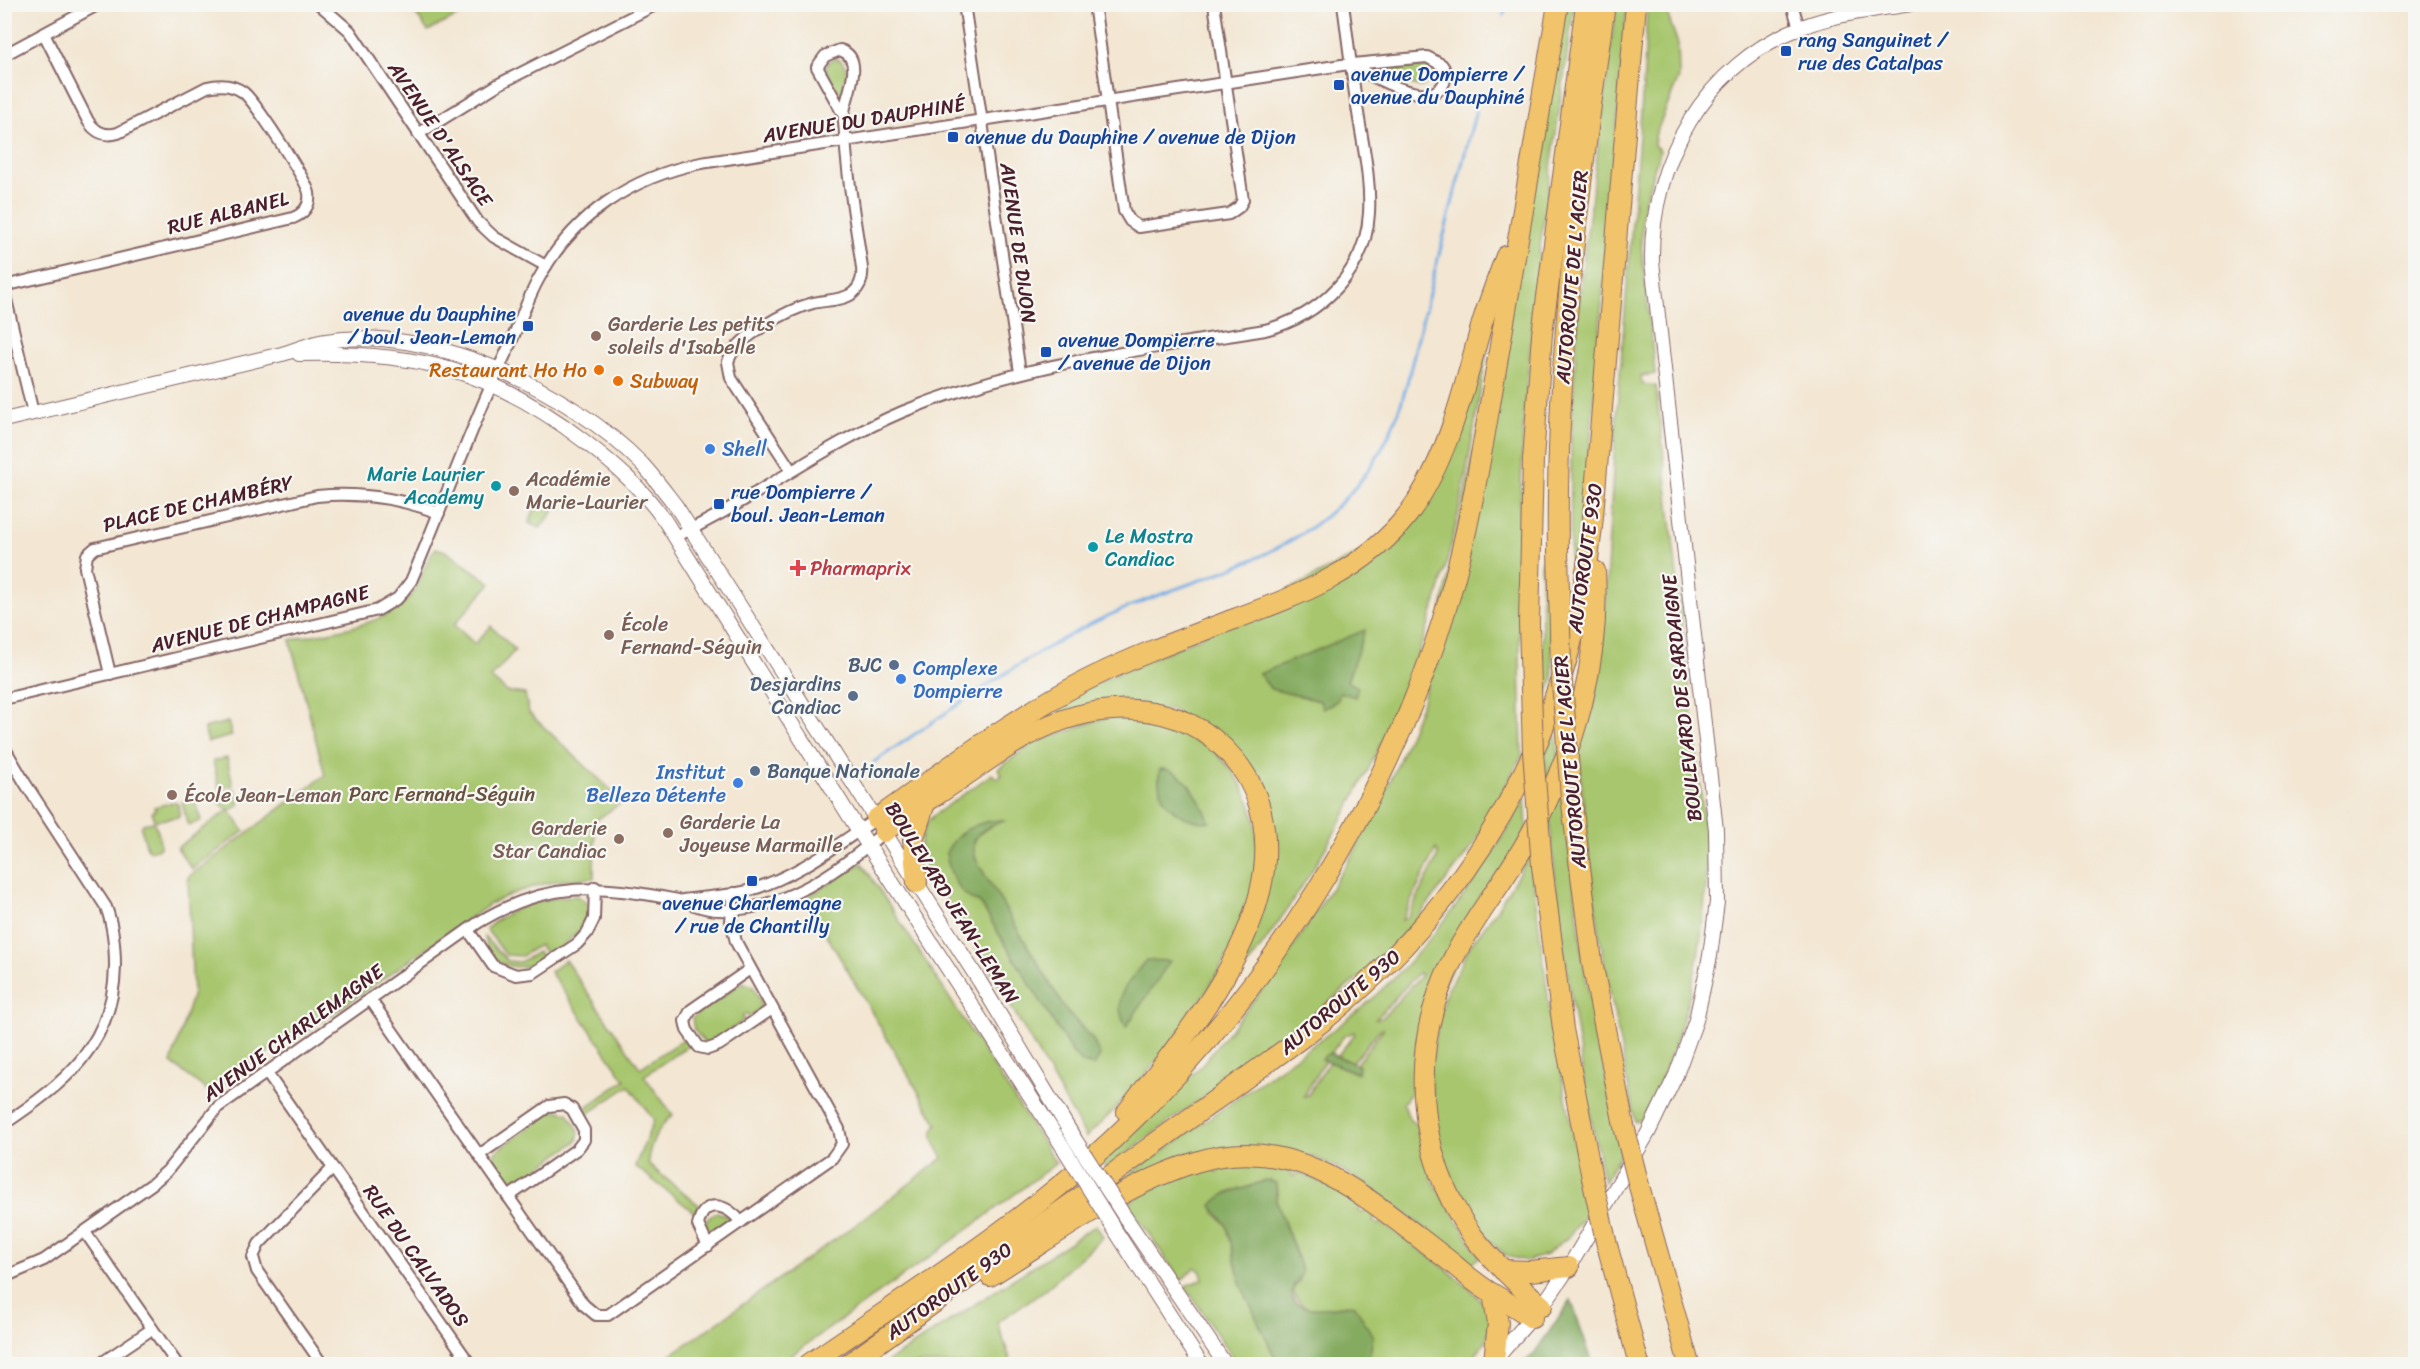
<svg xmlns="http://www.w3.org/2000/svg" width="2420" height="1369" font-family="Sriracha,sans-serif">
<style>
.green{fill:#a7c66d;stroke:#78724c;stroke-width:1.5;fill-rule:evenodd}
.forest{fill:#85ab60;stroke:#686546;stroke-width:1.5}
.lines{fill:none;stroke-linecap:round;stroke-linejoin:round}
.stream{stroke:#75ade4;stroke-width:3}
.minor-casing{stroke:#856565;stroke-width:14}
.tertiary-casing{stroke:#856565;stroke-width:16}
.motorway-casing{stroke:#856565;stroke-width:22}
.minor{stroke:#fff;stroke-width:10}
.tertiary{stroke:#fff;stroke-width:14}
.motorway{stroke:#f1c36a;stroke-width:20}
.tertiary-bridge-casing{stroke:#856565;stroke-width:16;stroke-linecap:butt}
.motorway-bridge-casing{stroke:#856565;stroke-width:22;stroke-linecap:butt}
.tertiary-bridge{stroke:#fff;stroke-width:14}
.motorway-bridge{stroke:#f1c36a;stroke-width:20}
.transit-dot{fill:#1a4fb4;stroke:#f6f6f2;stroke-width:2}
.education-dot{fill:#8d6e63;stroke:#f6f6f2;stroke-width:2}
.food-dot{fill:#e8710a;stroke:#f6f6f2;stroke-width:2}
.shop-dot{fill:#3f7fe0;stroke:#f6f6f2;stroke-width:2}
.culture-dot{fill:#0f9aa8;stroke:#f6f6f2;stroke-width:2}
.health-dot{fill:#e0444e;stroke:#f6f6f2;stroke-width:2}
.service-dot{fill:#5c6f8a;stroke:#f6f6f2;stroke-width:2}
.labels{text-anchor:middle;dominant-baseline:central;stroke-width:4.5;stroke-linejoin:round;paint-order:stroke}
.transit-label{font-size:20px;fill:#164399;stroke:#f6f6f2;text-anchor:start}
.street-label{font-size:20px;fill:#4a1f2b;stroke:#f6f6f2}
.education-label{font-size:20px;fill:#785e54;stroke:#f6f6f2;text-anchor:start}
.food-label{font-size:20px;fill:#c56008;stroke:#f6f6f2;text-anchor:end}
.shop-label{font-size:20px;fill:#366cbe;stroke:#f6f6f2;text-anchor:start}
.culture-label{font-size:20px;fill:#0d838f;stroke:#f6f6f2;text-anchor:end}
.health-label{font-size:20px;fill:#be3a42;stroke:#f6f6f2;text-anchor:start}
.service-label{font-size:20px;fill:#4e5e75;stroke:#f6f6f2;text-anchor:end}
.park-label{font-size:20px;fill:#66513f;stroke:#f6f6f2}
</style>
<rect width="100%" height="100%" fill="#f6f6f2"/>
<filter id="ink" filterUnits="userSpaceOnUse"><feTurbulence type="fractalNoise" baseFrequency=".0167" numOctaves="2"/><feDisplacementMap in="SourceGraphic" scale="12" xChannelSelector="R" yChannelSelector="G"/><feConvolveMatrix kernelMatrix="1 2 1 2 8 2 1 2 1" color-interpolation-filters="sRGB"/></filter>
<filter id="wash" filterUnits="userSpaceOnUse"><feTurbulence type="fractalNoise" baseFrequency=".008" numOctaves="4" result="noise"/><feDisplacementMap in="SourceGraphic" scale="24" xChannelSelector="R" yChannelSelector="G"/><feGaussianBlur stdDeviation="1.35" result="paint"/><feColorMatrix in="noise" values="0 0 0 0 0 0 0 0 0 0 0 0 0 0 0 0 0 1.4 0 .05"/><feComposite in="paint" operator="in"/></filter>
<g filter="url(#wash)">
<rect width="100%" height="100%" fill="#f3e6d2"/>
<g class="green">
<path d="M409 5H480L428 31Z"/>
<path d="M1566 5H1574L1540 247 1524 413 1518 561 1522 756 1474 844 1413 924 1367 971 1279 1042 1106 1168 1102 1162 1200 1067 1279 969 1353 854 1394 773 1423 701ZM1436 849 1438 853 1437 858 1408 917 1402 920Z"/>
<path d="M1616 5H1627L1582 541 1570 612 1571 439 1579 297Z"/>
<path d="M1647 5H1664L1678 44 1679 77 1655 136 1654 145 1660 150 1644 203 1641 242 1655 374 1641 376 1642 384 1656 386 1707 849C1706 947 1688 1030 1643 1119L1635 1122 1602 950 1589 862 1578 747 1593 707 1602 651 1616 424 1644 74Z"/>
<path d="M837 58C851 65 848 85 840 96L826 70 828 62Z"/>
<path d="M1422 65 1431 70 1433 74 1430 81 1421 87 1374 72Z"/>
<path d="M1485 334 1490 335C1475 418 1464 503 1441 584 1393 751 1303 902 1194 1035L1245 948 1263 796 1172 709 1017 735 1057 701 1198 638 1404 529ZM1364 631 1347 682 1340 692 1320 701 1271 689 1259 674Z"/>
<path d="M538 500 557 507 540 528 529 523Z"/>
<path d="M436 548 445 551 491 583 454 625 475 644 491 626 515 650 491 678 507 692 525 694 529 713 615 794 621 803 595 821 594 878C558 878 524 887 492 903L305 1033 300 1029 211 1093 171 1063 193 993 188 877 325 775 290 640C330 630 387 628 413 593 423 580 425 558 436 548Z"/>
<path d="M1549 555 1553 679 1543 705 1541 561Z"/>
<path d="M1106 718C1123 718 1144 716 1160 720 1188 726 1208 745 1227 765 1262 804 1264 858 1248 907 1224 982 1145 1084 1086 1137L988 966 925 867 920 844 926 824 933 816 992 774 997 779 1002 775 998 769 1033 743ZM989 821 990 827C974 835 971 843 976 860L1067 1012 1084 1029 1072 1052 980 903C959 896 950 873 946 853Z"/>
<path d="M228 722 232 736 208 742 204 728Z"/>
<path d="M1556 729 1559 758 1546 779 1545 754Z"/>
<path d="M227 758 233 785 219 788 213 761Z"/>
<path d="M235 789 239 806 229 810 244 831 192 869 177 848 228 810 217 801V793Z"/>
<path d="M1562 791 1585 972 1621 1153 1604 1182 1586 1093 1560 926 1549 816Z"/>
<path d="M194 798 201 821 188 825 182 802Z"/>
<path d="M1525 798 1527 828 1419 1031 1414 1090 1403 1103 1410 1120 1418 1126 1433 1181 1480 1257 1470 1264C1424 1229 1378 1186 1325 1162 1307 1154 1287 1151 1267 1147L1120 1190 1116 1184C1167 1148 1218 1112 1269 1076 1303 1052 1339 1028 1371 1000 1434 942 1484 874 1525 798ZM1418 973 1421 974 1419 978 1382 1018 1376 1019ZM1383 1029 1356 1064 1359 1066 1354 1072 1329 1062 1308 1095 1304 1096 1329 1053H1331L1344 1036 1354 1032 1355 1034 1337 1056 1352 1063 1379 1030Z"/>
<path d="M174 802 178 804 180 814 178 817 154 821 152 811 155 810 154 807Z"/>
<path d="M153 822C159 829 160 839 160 848L150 851 147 848 141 828 143 824Z"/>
<path d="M1530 855 1551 1020 1588 1213 1568 1237 1546 1255 1526 1261 1507 1256 1485 1237 1466 1209 1441 1157 1429 1068 1444 997 1470 946 1496 911Z"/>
<path d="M862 863 1056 1163 970 1228 779 1364H658L854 1226 943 1158C937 1147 927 1136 937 1124L805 898Z"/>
<path d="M577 896C611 913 562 946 548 956L539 945 522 956 506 955 486 929C507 908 548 896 577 896Z"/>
<path d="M484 937 508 961 520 962 538 952 544 959C521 974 488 968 484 937Z"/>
<path d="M565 960 640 1068 685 1038 689 1045 644 1076 673 1115C660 1124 646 1149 649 1165L700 1206 695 1213 635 1166 654 1120 629 1086 585 1116 581 1111 625 1080 550 972Z"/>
<path d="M742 982 753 986 760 999 761 1008 749 1017 746 1014 742 1017 744 1020 715 1041 705 1043 694 1030 692 1018Z"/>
<path d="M554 1110 568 1113 579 1131 577 1141 522 1180 516 1182 506 1180 493 1162 495 1152Z"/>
<path d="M1252 1165 1292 1171V1175L1295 1176 1297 1172 1336 1189 1361 1207 1358 1211 1362 1213 1366 1209 1375 1217 1373 1221 1379 1225 1381 1222C1405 1240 1477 1286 1488 1311 1496 1330 1480 1351 1468 1364H1368L1373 1337 1347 1305C1325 1309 1298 1316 1293 1289L1300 1280 1297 1256 1276 1200 1278 1190 1271 1180 1237 1192 1227 1193 1214 1212 1227 1226 1241 1285 1278 1364H1237L1185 1286 1203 1279 1201 1272 1195 1267 1181 1281 1128 1203C1154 1187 1184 1173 1214 1168L1215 1173 1219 1172V1167Z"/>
<path d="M717 1212 726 1215 729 1220 709 1233 706 1228V1220Z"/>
<path d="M1096 1225 1103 1237 1045 1290 997 1322 1012 1364H884Z"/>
</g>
<g class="forest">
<path d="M1365 630 1347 681 1358 687 1355 697 1340 692 1338 700 1323 709 1320 701 1271 689 1259 674Z"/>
<path d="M1160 769C1187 769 1201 802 1210 822 1180 822 1153 802 1160 769Z"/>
<path d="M1000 820 1004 821C982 830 968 833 976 860L1067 1012 1093 1040 1100 1056 1094 1066 1083 1063 1072 1052 980 903C958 896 950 875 946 853 956 831 977 822 1000 820Z"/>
<path d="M1146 960 1170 961 1126 1027C1110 996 1127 985 1146 960Z"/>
<path d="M1329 1053 1359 1066 1358 1073 1321 1059Z"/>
<path d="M1265 1180 1276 1183V1200L1302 1272C1300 1278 1294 1283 1293 1289 1286 1319 1341 1305 1355 1305L1373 1337 1368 1364H1278L1241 1285 1227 1226 1212 1206C1224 1188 1247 1191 1265 1180Z"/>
<path d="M1571 1300 1593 1364H1522L1533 1355Z"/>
</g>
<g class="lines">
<g class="stream">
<path d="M1504 15 1505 4"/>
<path d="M874 762C944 715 1010 666 1085 627 1194 570 1317 567 1382 448 1403 411 1410 370 1420 329 1439 256 1457 183 1476 110"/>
</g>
</g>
</g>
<g filter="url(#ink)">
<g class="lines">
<defs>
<g id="minor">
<path d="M319 4 350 31 478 222 494 237 546 266"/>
<path d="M964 4 1020 372"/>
<path d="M1094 4 1124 211 1130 221 1139 227 1229 214 1239 207 1243 200 1214 4"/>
<path d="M1792 4 1799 28"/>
<path d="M4 55 99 4"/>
<path d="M418 134 499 84 657 4"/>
<path d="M4 286 293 218C303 214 311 206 309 193 307 181 254 100 243 92 232 84 219 84 207 87L118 133C105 137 95 132 88 121L44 34"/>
<path d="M4 291 33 413"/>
<path d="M791 470 731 378 728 362C734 338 790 309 813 303 825 300 843 301 853 293 861 286 863 277 862 268 856 224 847 179 845 135 845 128 843 119 844 112 846 96 866 58 840 50L825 56 817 67 843 114"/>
<path d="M675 537C754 500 822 446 902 412 1023 362 1138 351 1265 330 1320 316 1366 272 1369 213 1371 180 1363 145 1358 113 1352 77 1348 41 1343 4"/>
<path d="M110 674 85 568 87 555 95 548 317 496C360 492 399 498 439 513"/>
<path d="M4 699 378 610 398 598 411 581C443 506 470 429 505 355 517 331 525 304 538 280 572 216 631 177 701 163L1342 65 1427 57 1442 65C1446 70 1447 76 1444 83 1431 111 1369 75 1351 64"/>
<path d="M4 747 25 783 106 907C113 925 115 946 115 966 114 1044 64 1084 4 1124"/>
<path d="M683 900C704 897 727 896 747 891 796 877 834 847 876 819"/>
<path d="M468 930 493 966 516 975 533 973 577 944 587 933 594 919 595 887"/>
<path d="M750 969 691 1010 685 1021 687 1030 699 1047 708 1049 719 1045 772 1009"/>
<path d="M370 999 584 1305 596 1315H608L832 1158 842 1144 839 1129 736 942 731 921 734 893"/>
<path d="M266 1072 470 1364"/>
<path d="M479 1155 549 1106 564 1104 572 1109 584 1130V1140L577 1149 508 1197"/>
<path d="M85 1232 177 1364"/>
<path d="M708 1246 698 1225C704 1196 728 1205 741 1222"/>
<path d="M4 1277 44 1260 152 1184 167 1171 218 1107 479 922C548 880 601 885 678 900 691 903 704 910 718 910 781 913 839 871 884 832"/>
<path d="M100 1364 152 1329"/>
<path d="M322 1364 257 1271 253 1257 259 1244 332 1169"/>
</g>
<g id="tertiary">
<path d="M299 354C415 351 491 369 584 441 615 465 642 488 665 521L850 817 1063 1147"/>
<path d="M4 420 282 354C296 350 311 343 326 341 430 324 569 390 642 464 654 477 665 492 676 506L980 982 1074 1138"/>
<path d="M1125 1217 1225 1364"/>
<path d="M1113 1227 1201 1364"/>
<path d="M1494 1361 1545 1302 1569 1267 1648 1133 1676 1075 1696 1020 1710 956 1717 902 1716 830 1652 262C1650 162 1705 64 1802 27 1835 14 1874 10 1910 4"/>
</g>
<g id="motorway">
<path d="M1558 551C1555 367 1579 186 1605 4"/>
<path d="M1529 623 1533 460 1542 334 1586 4"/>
<path d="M1571 796 1592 962 1624 1126"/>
<path d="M876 819C945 771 1012 718 1087 680 1131 658 1176 641 1221 624 1291 598 1362 575 1409 513 1450 456 1464 386 1483 320 1490 298 1498 277 1506 256"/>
<path d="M884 832C908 813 934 797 959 780 981 765 1003 749 1027 736 1095 699 1181 696 1234 759 1266 797 1271 846 1260 892 1239 976 1177 1045 1127 1112"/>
<path d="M1542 866 1563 1029 1592 1178"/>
<path d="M917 883 913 840 925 803"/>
<path d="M1639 1186 1689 1364"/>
<path d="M1606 1241 1639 1364"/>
<path d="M1503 1270 1530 1271 1569 1267"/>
<path d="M990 1276C1056 1235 1122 1185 1196 1162 1297 1130 1369 1200 1443 1256 1459 1268 1475 1284 1493 1294 1507 1302 1519 1309 1532 1318"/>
<path d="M1493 1294 1498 1323 1494 1361"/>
<path d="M1542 1306C1517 1284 1492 1261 1472 1235 1415 1154 1408 1047 1453 959 1476 913 1511 874 1534 828 1576 746 1600 663 1595 571"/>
<path d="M809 1364C911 1293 1020 1226 1111 1141 1267 995 1388 805 1449 599 1470 526 1482 450 1495 375 1516 252 1536 128 1558 4"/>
<path d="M849 1364 1300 1039C1470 911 1570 739 1592 527L1636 4"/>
</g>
</defs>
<use href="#minor" class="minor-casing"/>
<use href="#tertiary" class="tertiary-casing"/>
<use href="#motorway" class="motorway-casing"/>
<use href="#minor" class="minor"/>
<use href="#tertiary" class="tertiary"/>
<use href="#motorway" class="motorway"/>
<defs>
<g id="tertiary-bridge">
<path d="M1074 1138 1125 1217"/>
<path d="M1063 1147 1113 1227"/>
</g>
<g id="motorway-bridge">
<path d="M1558 551 1561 670 1571 796"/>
<path d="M1529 623 1533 752 1542 866"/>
<path d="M1624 1126 1639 1186"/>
<path d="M1592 1178 1606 1241"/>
</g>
</defs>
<use href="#tertiary-bridge" class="tertiary-bridge-casing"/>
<use href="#motorway-bridge" class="motorway-bridge-casing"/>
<use href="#tertiary-bridge" class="tertiary-bridge"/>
<use href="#motorway-bridge" class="motorway-bridge"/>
</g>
</g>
<g class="transit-dot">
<rect x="1780" y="45" width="12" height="12" rx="3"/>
<rect x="1333" y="79" width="12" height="12" rx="3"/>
<rect x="947" y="131" width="12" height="12" rx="3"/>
<rect x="522" y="320" width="12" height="12" rx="3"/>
<rect x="1040" y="346" width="12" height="12" rx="3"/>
<rect x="713" y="498" width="12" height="12" rx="3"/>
<rect x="746" y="875" width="12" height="12" rx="3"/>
</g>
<g class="education-dot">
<circle cx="596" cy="336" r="6"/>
<circle cx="514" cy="491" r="6"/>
<circle cx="609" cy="635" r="6"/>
<circle cx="172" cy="795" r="6"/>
<circle cx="668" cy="833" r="6"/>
<circle cx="619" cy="839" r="6"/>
</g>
<g class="food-dot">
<circle cx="599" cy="370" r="6"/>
<circle cx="618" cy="381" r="6"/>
</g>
<g class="shop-dot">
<circle cx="710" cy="449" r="6"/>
<circle cx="901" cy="679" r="6"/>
<circle cx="738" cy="783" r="6"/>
</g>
<g class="culture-dot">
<circle cx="496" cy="486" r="6"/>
<circle cx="1093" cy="547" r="6"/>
</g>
<path class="health-dot" d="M795 559h6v6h6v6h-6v6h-6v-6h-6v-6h6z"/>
<g class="service-dot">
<circle cx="894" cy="665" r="6"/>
<circle cx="853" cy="696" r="6"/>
<circle cx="755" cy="771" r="6"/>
</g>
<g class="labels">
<g class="transit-label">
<text x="1798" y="40">rang Sanguinet /<tspan x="1798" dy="23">rue des Catalpas</tspan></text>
<text x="1351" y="74">avenue Dompierre /<tspan x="1351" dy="23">avenue du Dauphiné</tspan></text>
<text x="965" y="137">avenue du Dauphine / avenue de Dijon</text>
<text x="516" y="314" text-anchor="end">avenue du Dauphine<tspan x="516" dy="23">/ boul. Jean-Leman</tspan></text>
<text x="1058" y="340">avenue Dompierre<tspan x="1058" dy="23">/ avenue de Dijon</tspan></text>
<text x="731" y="492">rue Dompierre /<tspan x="731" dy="23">boul. Jean-Leman</tspan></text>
<text x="752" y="903" text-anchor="middle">avenue Charlemagne<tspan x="752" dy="23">/ rue de Chantilly</tspan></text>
</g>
<g class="street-label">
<text transform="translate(864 120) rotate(-9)">AVENUE DU DAUPHINÉ</text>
<text transform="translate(440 134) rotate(56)">AVENUE D'ALSACE</text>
<text transform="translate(228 213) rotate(-14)">RUE ALBANEL</text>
<text transform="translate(1018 243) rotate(82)">AVENUE DE DIJON</text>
<text transform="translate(1572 277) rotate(-85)">AUTOROUTE DE L'ACIER</text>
<text transform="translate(198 504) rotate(-13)">PLACE DE CHAMBÉRY</text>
<text transform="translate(1585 558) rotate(-82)">AUTOROUTE 930</text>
<text transform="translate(260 619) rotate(-14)">AVENUE DE CHAMPAGNE</text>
<text transform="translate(1682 698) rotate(-96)">BOULEVARD DE SARDAIGNE</text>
<text transform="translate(1570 762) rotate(-95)">AUTOROUTE DE L'ACIER</text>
<text transform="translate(952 903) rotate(58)">BOULEVARD JEAN-LEMAN</text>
<text transform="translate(1340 1002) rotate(-40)">AUTOROUTE 930</text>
<text transform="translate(293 1033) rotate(-36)">AVENUE CHARLEMAGNE</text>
<text transform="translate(416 1256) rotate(55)">RUE DU CALVADOS</text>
<text transform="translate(949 1291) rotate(-36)">AUTOROUTE 930</text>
</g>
<g class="education-label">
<text x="608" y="324">Garderie Les petits<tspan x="608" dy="23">soleils d'Isabelle</tspan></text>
<text x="526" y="479">Académie<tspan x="526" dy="23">Marie-Laurier</tspan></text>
<text x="621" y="624">École<tspan x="621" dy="23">Fernand-Séguin</tspan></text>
<text x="184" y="795">École Jean-Leman</text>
<text x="680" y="822">Garderie La<tspan x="680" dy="23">Joyeuse Marmaille</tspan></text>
<text x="607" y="828" text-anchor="end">Garderie<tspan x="607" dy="23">Star Candiac</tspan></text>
</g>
<g class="food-label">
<text x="587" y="370">Restaurant Ho Ho</text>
<text x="630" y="381" text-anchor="start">Subway</text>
</g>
<g class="shop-label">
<text x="722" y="449">Shell</text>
<text x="913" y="668">Complexe<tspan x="913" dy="23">Dompierre</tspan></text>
<text x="726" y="772" text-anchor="end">Institut<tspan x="726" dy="23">Belleza Détente</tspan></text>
</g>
<g class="culture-label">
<text x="484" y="474">Marie Laurier<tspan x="484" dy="23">Academy</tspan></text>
<text x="1105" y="536" text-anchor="start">Le Mostra<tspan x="1105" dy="23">Candiac</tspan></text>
</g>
<g class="health-label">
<text x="810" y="568">Pharmaprix</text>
</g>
<g class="service-label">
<text x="882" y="665">BJC</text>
<text x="841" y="684">Desjardins<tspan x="841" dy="23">Candiac</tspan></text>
<text x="767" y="771" text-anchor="start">Banque Nationale</text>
</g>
<g class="park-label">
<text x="442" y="794">Parc Fernand-Séguin</text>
</g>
</g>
<rect width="2420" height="1369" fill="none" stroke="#f6f6f2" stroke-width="24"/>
</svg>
